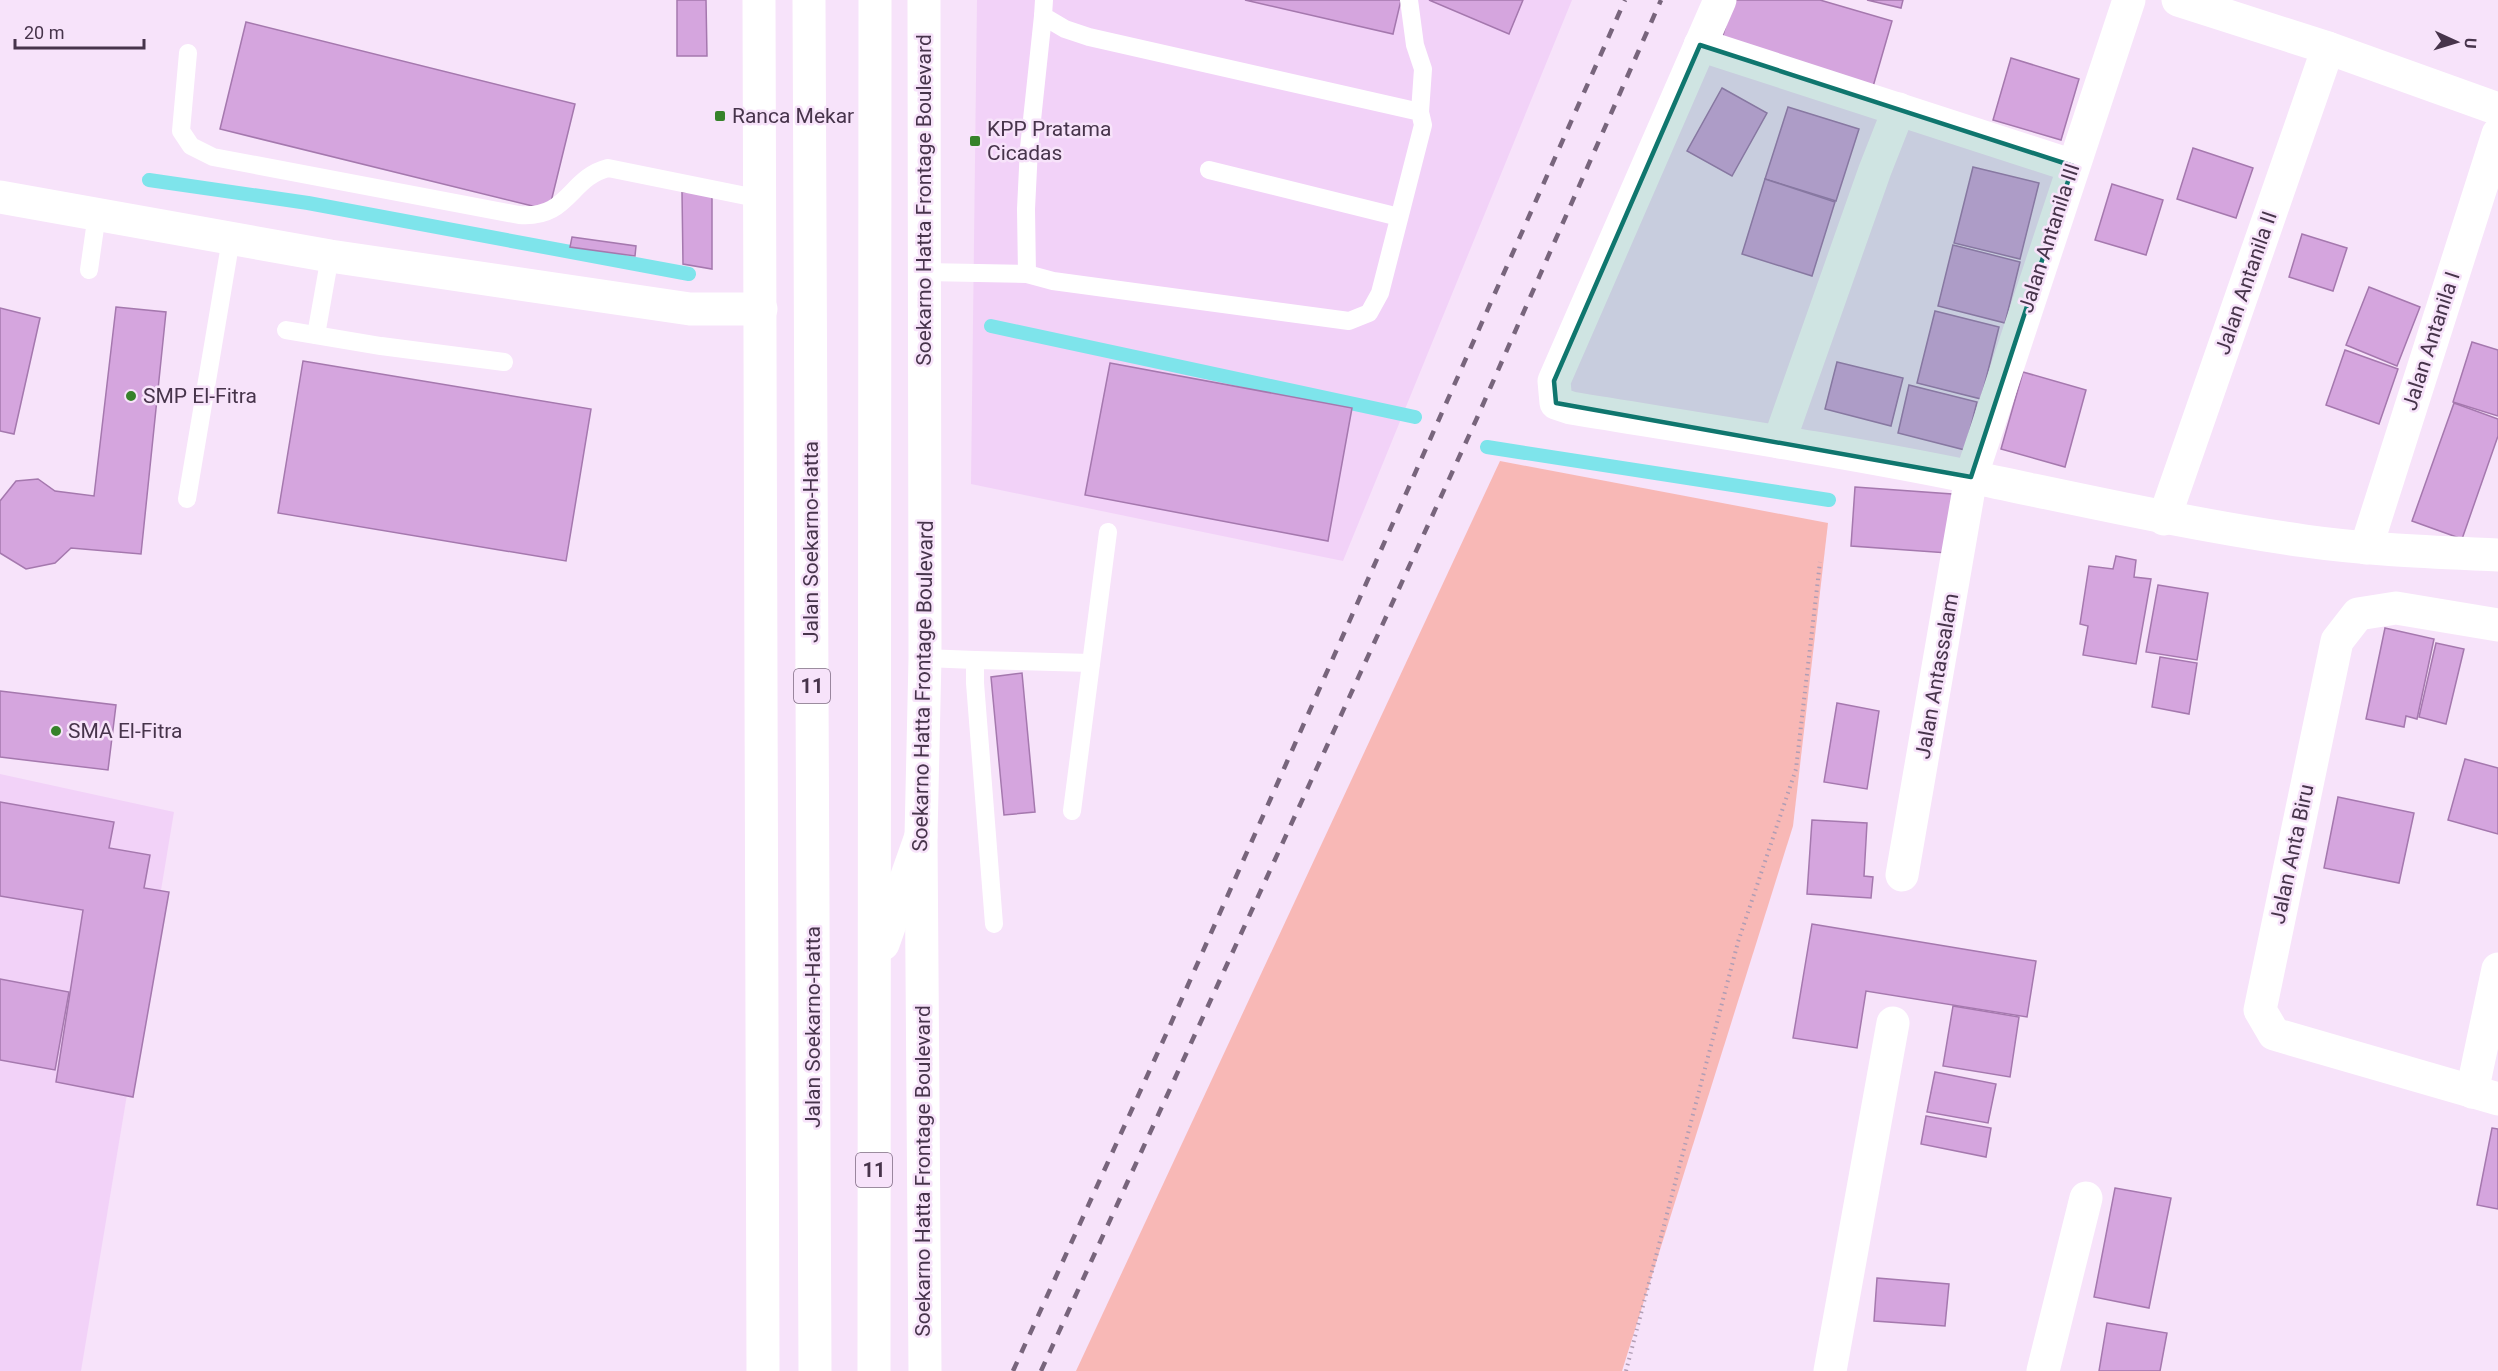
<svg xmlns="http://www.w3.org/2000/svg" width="2498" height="1371" font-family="Roboto,sans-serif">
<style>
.built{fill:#f2d2f8}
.green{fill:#f8b8b6}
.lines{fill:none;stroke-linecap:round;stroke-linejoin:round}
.stream{stroke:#7ee4eb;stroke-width:14}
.building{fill:#d5a5de;stroke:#a578ae;stroke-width:1.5}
.path{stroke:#b09db4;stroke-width:4;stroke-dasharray:1.5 4.5;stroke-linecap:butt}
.lane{stroke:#fff;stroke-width:18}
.street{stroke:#fff;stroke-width:33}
.secondary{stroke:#fff;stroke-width:33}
.highway{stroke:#fff;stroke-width:33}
.rail{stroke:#78657c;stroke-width:4.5;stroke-dasharray:10 10;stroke-linecap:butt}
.marked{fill:#0f766e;fill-opacity:0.2;stroke:#0f766e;stroke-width:4.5;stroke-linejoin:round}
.poi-dot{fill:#36822a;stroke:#f7e3fa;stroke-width:2}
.labels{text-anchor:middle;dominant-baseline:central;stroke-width:5;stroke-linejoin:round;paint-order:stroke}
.shield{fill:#f7e3fa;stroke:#7c6880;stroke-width:1.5}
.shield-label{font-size:20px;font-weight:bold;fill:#47344b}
.poi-label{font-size:21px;fill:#47344b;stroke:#f7e3fa;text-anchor:start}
.street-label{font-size:21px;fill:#47344b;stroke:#f7e3fa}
</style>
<rect width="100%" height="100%" fill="#f7e3fa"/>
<g class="built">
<path d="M977 0H1572L1343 561 971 484Z"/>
<path d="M0 774 174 812 81 1371H0Z"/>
</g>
<path class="green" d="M1500 461 1828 523 1793 826 1622 1371H1076Z"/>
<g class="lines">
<g class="stream">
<path d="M149 180 308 203 689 274"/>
<path d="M991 326 1415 417"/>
<path d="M1487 447 1829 500"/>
</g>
</g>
<g class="building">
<path d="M677 0H706L707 56H677Z"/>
<path d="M1245 0H1401L1393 34Z"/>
<path d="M1429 0H1523L1509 34Z"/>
<path d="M1733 0H1820L1892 21 1872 90 1720 46Z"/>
<path d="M1867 0H1903L1901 8Z"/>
<path d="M246 22 575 104 549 210 220 129Z"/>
<path d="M2011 58 2079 79 2061 140 1993 120Z"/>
<path d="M1722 88 1767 113 1732 176 1687 151Z"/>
<path d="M1788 107 1859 129 1836 201 1765 179Z"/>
<path d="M2193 148 2253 168 2236 218 2177 199Z"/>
<path d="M1973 167 2039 183 2020 259 1954 243Z"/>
<path d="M1765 179 1835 202 1812 276 1742 254Z"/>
<path d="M2112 184 2163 200 2146 255 2095 240Z"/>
<path d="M682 192H712V269L683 264Z"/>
<path d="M2302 234 2347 248 2333 291 2289 277Z"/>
<path d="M572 237 636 246 635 256 570 247Z"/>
<path d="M1953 245 2020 262 2005 323 1938 306Z"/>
<path d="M2369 287 2420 307 2397 366 2346 345Z"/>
<path d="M116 307 166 312 141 554 71 548 55 563 26 569 0 553V501L16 481 38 479 55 491 94 496Z"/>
<path d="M0 308 40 318 14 434 0 431Z"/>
<path d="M1935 311 1999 327 1981 399 1917 383Z"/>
<path d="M2472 342 2498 350V416L2453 402Z"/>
<path d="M2345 350 2398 369 2379 424 2326 405Z"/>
<path d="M303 361 591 409 566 561 278 513Z"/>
<path d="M1837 362 1903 378 1891 426 1825 409Z"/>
<path d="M1110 363 1352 408 1328 541 1085 495Z"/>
<path d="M2023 372 2086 390 2065 467 2001 449Z"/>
<path d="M1909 385 1977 402 1965 450 1898 433Z"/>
<path d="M2454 403 2498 419V436L2462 539 2412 521Z"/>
<path d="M1855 487 1952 494 1948 553 1851 546Z"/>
<path d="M2116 556 2136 560 2134 577 2151 579 2136 664 2083 655 2088 626 2080 624 2089 566 2113 569Z"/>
<path d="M2158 585 2208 593 2197 660 2146 652Z"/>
<path d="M2385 628 2434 639 2417 719 2406 716 2404 727 2366 719Z"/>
<path d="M2436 643 2464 649 2446 724 2419 717Z"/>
<path d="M2160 657 2197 663 2189 714 2152 707Z"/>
<path d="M1022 673 1035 812 1004 815 991 677Z"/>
<path d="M0 691 116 705 108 770 0 757Z"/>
<path d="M1837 703 1879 711 1867 789 1824 782Z"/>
<path d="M2465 759 2498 768V834L2448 820Z"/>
<path d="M2338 797 2414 813 2399 883 2324 868Z"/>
<path d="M0 802 114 822 109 848 150 855 144 888 169 892 133 1097 56 1082 83 910 0 896Z"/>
<path d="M1812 820 1867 823 1864 876 1873 877 1871 898 1807 894Z"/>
<path d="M1812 924 2036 961 2027 1017 1866 991 1857 1048 1793 1038Z"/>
<path d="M0 979 69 992 55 1070 0 1060Z"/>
<path d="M1953 1006 2019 1017 2010 1077 1943 1066Z"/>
<path d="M1935 1072 1996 1084 1988 1123 1927 1112Z"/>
<path d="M1926 1116 1991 1128 1986 1157 1921 1144Z"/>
<path d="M2492 1128 2498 1129V1209L2477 1205Z"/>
<path d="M2115 1188 2171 1198 2149 1308 2094 1297Z"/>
<path d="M1877 1278 1949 1284 1945 1326 1874 1321Z"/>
<path d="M2107 1323 2167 1333 2160 1371H2099Z"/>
</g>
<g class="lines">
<path class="path" d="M1626 1371 1738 942 1796 769 1820 562"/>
<g class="lane">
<path d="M1409 0 1415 45 1423 69 1420 112"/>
<path d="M188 53 181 131 191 146 213 157 519 215C569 219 569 178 608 168L761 199"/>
<path d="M1209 170 1399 217"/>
<path d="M89 270 97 214"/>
<path d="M924 272 1027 274 1053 281 1349 321 1369 313 1380 293 1423 125 1420 112 1089 37 1065 29 1043 16 1044 0"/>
<path d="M1027 274 1026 209 1029 148 1043 16"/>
<path d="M286 330 381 346 504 362"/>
<path d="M316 335 330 256"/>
<path d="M187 499 231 239"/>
<path d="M925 658 975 660V683L994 924"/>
<path d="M975 660 1091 663"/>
<path d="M1072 811 1108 532"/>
</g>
<g class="street">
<path d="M1720 0 1554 381 1556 403 1571 408C1705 430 1839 450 1971 477 2082 500 2192 525 2305 541 2369 550 2433 552 2498 555"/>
<path d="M2178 0 2328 48 2498 109"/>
<path d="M1700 45 2073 166"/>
<path d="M0 197 330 256 690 309H761"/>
<path d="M1779 442 1875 170 1899 109"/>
<path d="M2164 519 2328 48"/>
<path d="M2366 548 2498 134"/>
<path d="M2498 625 2396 608 2358 614 2337 641 2260 1010 2274 1034 2498 1099"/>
<path d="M1902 875 1971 477 2129 0"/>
<path d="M2472 1092 2498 969"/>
<path d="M1830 1371 1893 1023"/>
<path d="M2043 1371 2086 1198"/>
</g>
<g class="secondary">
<path d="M759 0 763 1371"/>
<path d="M924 0 925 658 921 836 925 1371"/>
</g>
<g class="highway">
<path d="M809 0 815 1371"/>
<path d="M883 944 921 836"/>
<path d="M874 1371 875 0"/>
</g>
<g class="rail">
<path d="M1013 1371 1168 1030 1625 0"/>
<path d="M1041 1371 1477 418 1661 0"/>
</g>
</g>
<path class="marked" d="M1700 45 2073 166 1971 477 1556 403 1554 381Z"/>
<g class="poi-dot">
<rect x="714" y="110" width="12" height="12" rx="3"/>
<rect x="969" y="135" width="12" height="12" rx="3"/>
<circle cx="131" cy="396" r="6"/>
<circle cx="56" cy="731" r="6"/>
</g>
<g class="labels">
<g class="shield">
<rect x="794" y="669" width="36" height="34" rx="4.5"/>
<rect x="856" y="1153" width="36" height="34" rx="4.5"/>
</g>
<g class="shield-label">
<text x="812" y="686">11</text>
<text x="874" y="1170">11</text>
</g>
<g class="poi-label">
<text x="732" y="116">Ranca Mekar</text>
<text x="987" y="129">KPP Pratama<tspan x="987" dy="24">Cicadas</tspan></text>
<text x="143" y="396">SMP El-Fitra</text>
<text x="68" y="731">SMA El-Fitra</text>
</g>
<g class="street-label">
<text transform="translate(924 200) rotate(-90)">Soekarno Hatta Frontage Boulevard</text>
<text transform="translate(2049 238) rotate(-72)">Jalan Antanila III</text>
<text transform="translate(2246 283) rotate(-71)">Jalan Antanila II</text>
<text transform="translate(2431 341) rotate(-72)">Jalan Antanila I</text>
<text transform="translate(811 542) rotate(-90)">Jalan Soekarno-Hatta</text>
<text transform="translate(1937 676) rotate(-80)">Jalan Antassalam</text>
<text transform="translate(923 686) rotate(-89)">Soekarno Hatta Frontage Boulevard</text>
<text transform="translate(2292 854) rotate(-78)">Jalan Anta Biru</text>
<text transform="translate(813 1027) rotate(-90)">Jalan Soekarno-Hatta</text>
<text transform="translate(923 1171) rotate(-90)">Soekarno Hatta Frontage Boulevard</text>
</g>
</g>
<g transform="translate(2456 42) rotate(94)" stroke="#f7e3fa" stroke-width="4.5" paint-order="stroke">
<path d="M0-4.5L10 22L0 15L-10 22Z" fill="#47344b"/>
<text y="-9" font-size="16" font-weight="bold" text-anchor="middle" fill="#47344b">U</text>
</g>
<path d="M15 39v9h129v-9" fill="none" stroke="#47344b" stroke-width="3"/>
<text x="24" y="39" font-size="18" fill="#47344b" stroke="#f7e3fa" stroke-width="4.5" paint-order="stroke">20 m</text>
</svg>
